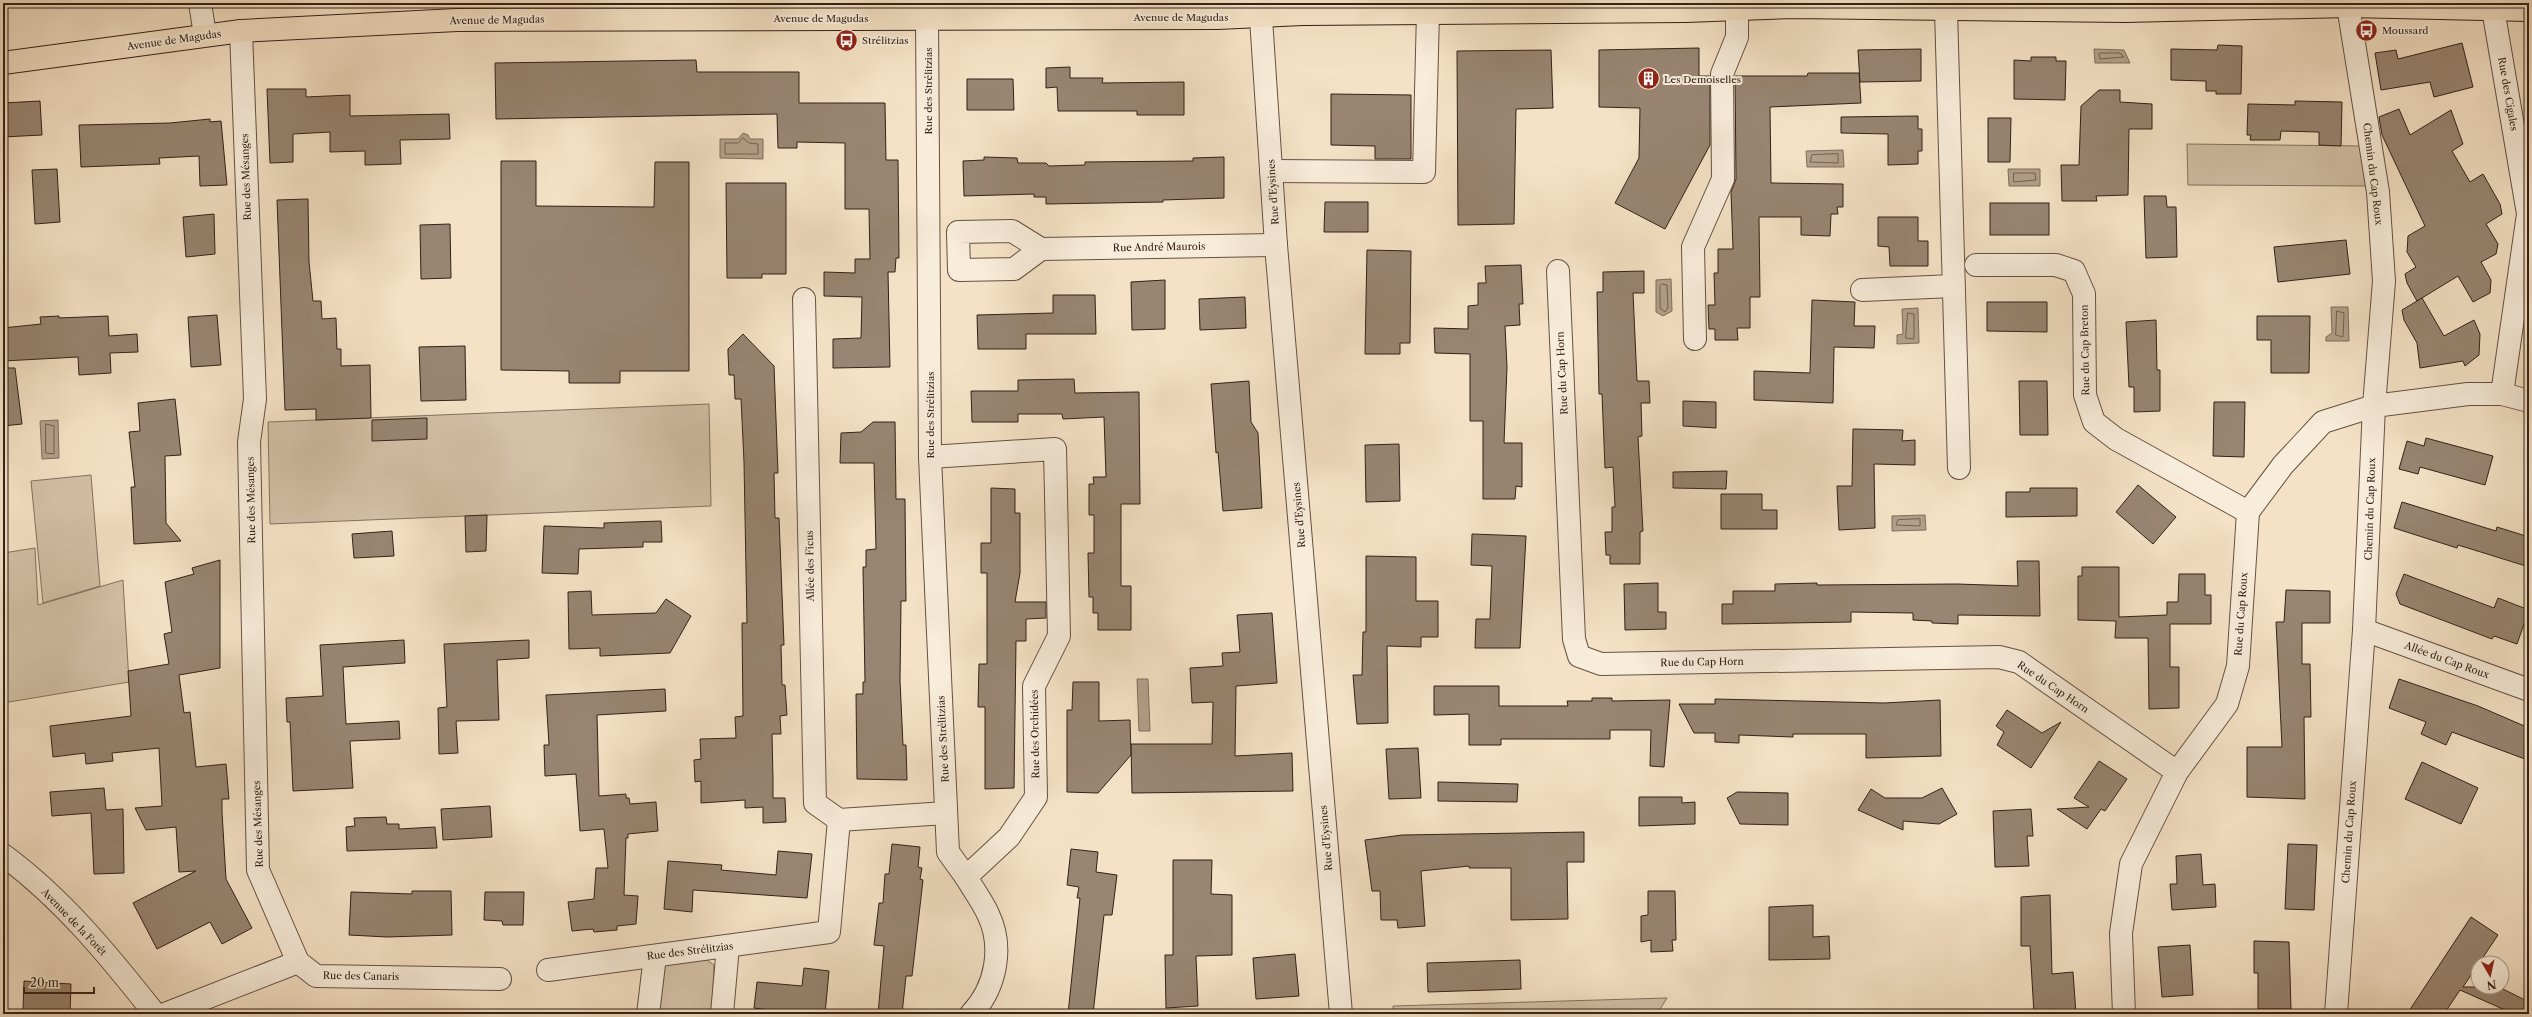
<svg xmlns="http://www.w3.org/2000/svg" width="2532" height="1017" font-family="'Libre Caslon Text',serif">
<style>
.green{fill:#d4c1a8;stroke:#847160}
.water{fill:#b3a08a;stroke:#806d5c}
.lines{fill:none;stroke-linecap:round;stroke-linejoin:round}
.shore{stroke:#736050;stroke-width:1}
.building{fill:#988572;stroke:#332117}
.minor-casing{stroke:#645143;stroke-width:24}
.major-casing{stroke:#332117;stroke-width:24}
.minor{stroke:#f8ecda;stroke-width:22}
.major{stroke:#f5e2c6;stroke-width:22}
.labels{text-anchor:middle;dominant-baseline:central;stroke-width:4;stroke-linejoin:round;paint-order:stroke}
.street-label{font-size:10px;fill:#332117;stroke:#f8ecda}
.poi-label{font-size:10px;fill:#332117;stroke:#f8ecda;text-anchor:start}
</style>
<rect width="100%" height="100%" fill="#f5e2c6"/>
<filter id="stains"><feTurbulence type="fractalNoise" baseFrequency=".005" numOctaves="4"/><feColorMatrix values="0 0 0 0 .2 0 0 0 0 .09 0 0 0 0 .02 0 0 0 .5 -.17"/></filter>
<radialGradient id="worn" r=".72"><stop offset=".6" stop-color="#630" stop-opacity="0"/><stop offset="1" stop-color="#630" stop-opacity=".3"/></radialGradient>
<g class="green">
<path d="M2187 144 2363 146 2368 186 2188 185Z"/>
<path d="M709 404 711 506 270 524 268 422Z"/>
<path d="M91 475 100 586 43 603 31 481Z"/>
<path d="M35 548 38 605 123 580 129 682 3 703V553Z"/>
<path d="M704 958 714 965 712 1014H657L661 974 666 965Z"/>
<path d="M1667 998 1657 1014H1393V1006Z"/>
</g>
<g class="water">
<path d="M2094 49 2124 50 2130 63H2095Z"/>
<path d="M743 133 748 135 750 139H763V159L720 158V139H738Z"/>
<path d="M1843 150 1844 167H1807L1806 151Z"/>
<path d="M2008 169H2040V186H2009Z"/>
<path d="M1671 279 1672 311 1663 316 1656 312V280Z"/>
<path d="M2331 307H2348L2349 341H2326V337L2332 333Z"/>
<path d="M1918 308 1919 343 1897 344V335L1903 334 1902 309Z"/>
<path d="M58 420 59 458 42 459 40 421Z"/>
<path d="M1925 515 1926 530 1892 531V516Z"/>
<path d="M1137 679H1148L1150 731H1139Z"/>
</g>
<g class="lines">
<g class="shore">
<path d="M2101 53H2120L2124 57 2100 59 2099 54Z"/>
<path d="M743 138 749 143 758 144V154H725V143H738Z"/>
<path d="M1838 154V163L1810 162 1812 155Z"/>
<path d="M2014 173H2035L2036 180 2014 182Z"/>
<path d="M1662 284 1667 285 1668 308 1665 312 1660 308V286Z"/>
<path d="M2337 311 2344 313 2343 337 2336 335Z"/>
<path d="M1908 313 1914 314V339L1906 338Z"/>
<path d="M46 424 54 426V454L46 453Z"/>
<path d="M1920 519V526L1896 525 1898 520Z"/>
</g>
</g>
<g class="building">
<path d="M2462 43 2473 87 2434 97 2430 82 2381 90 2375 53 2396 50 2398 59Z"/>
<path d="M2218 45 2242 46 2241 94H2216V91H2206V81L2171 80V49L2217 50Z"/>
<path d="M1699 48V76H1710V145L1665 229 1615 203 1639 158 1640 108 1599 107V50Z"/>
<path d="M1921 49V81L1860 82 1858 50Z"/>
<path d="M1551 50 1553 108 1516 109 1514 224 1458 225 1457 51Z"/>
<path d="M2031 57H2056V61H2066L2065 100 2014 99V60L2031 61Z"/>
<path d="M696 60 697 72H799V103H885L886 160H898L899 258H896L895 272H888L890 367 833 368V339L861 338 862 297 824 296V272L855 273V259H870L869 209H845V143L797 142V148H778L777 114 496 119 495 63Z"/>
<path d="M1070 67V78H1103L1102 83 1184 82V115H1137V111H1058L1057 87 1046 88V68Z"/>
<path d="M1808 73H1859L1861 103 1770 107 1771 183 1843 184V207H1837L1838 214H1831L1830 236 1801 235V217H1759L1760 297H1750V328H1737L1738 340H1715V329H1709L1708 305H1715L1714 273H1718V249H1733L1731 192 1736 179 1735 76H1807Z"/>
<path d="M967 79H1013L1014 110H967Z"/>
<path d="M267 89H306V97L350 95V116L449 114 450 139 400 140 401 164 365 165V151L330 152V132L293 134V162L270 163Z"/>
<path d="M2099 90H2120V102L2152 104V129H2129L2128 195 2096 196 2097 201H2062L2061 165H2079L2081 106Z"/>
<path d="M1331 94 1411 95V159H1375V146L1331 145Z"/>
<path d="M40 101 42 135 3 137V103Z"/>
<path d="M2295 101 2342 102 2341 146 2319 145V132L2281 131 2280 140H2250L2251 135H2247L2248 104 2295 105Z"/>
<path d="M2399 109 2410 135 2451 110 2463 144 2452 151 2470 182 2483 174 2500 204 2502 214 2486 224 2498 244 2496 254 2481 262 2491 280 2490 293 2473 302 2458 276 2417 301 2407 283 2405 274 2416 267 2407 252 2408 236 2425 226 2382 135 2379 117Z"/>
<path d="M1918 116V129H1922V151H1918V164L1888 165V134L1841 133V117Z"/>
<path d="M1988 118H2011L2010 162H1988Z"/>
<path d="M210 119V122L221 121 227 185 200 186 199 156 159 158 160 164 81 167 79 125 170 123Z"/>
<path d="M984 157 1017 158 1018 163H1046L1049 166 1085 165V162L1193 161V158L1224 157V198L1163 200V202L1046 204V197H1034V194L964 196 963 161 984 160Z"/>
<path d="M501 161H536V206L654 207 655 162H689V371H620V383H569V371L501 370Z"/>
<path d="M57 169 60 222 35 224 32 170Z"/>
<path d="M726 183H786V274H762V278H727Z"/>
<path d="M2144 196H2166L2167 207H2176L2177 257 2146 258Z"/>
<path d="M308 199 309 262 313 301H321L322 319 336 318 337 349H341V366L370 365 371 418 316 420V409L285 410 277 200Z"/>
<path d="M1325 202H1368V232H1324Z"/>
<rect x="1990" y="203" width="59" height="32"/>
<path d="M214 214 215 254 186 257 183 217Z"/>
<path d="M1878 217H1918V241H1928V266H1890L1889 247 1878 246Z"/>
<path d="M450 224 451 278 421 279 420 225Z"/>
<path d="M2346 240 2350 274 2278 282 2274 247Z"/>
<path d="M1367 250 1411 251 1410 343H1400V354H1365Z"/>
<path d="M1521 265 1523 304H1519L1520 325 1505 326 1507 367 1504 443H1522V487L1516 486 1515 499H1483V421H1470V354L1435 353 1434 328 1468 329V306L1478 305V283H1486L1485 266Z"/>
<path d="M1644 271V293H1633L1637 381H1649L1650 403H1641L1642 436 1638 437 1643 531 1640 532V564H1610V555H1606L1605 532H1612V507H1615L1613 467 1605 468 1602 394H1599L1597 292H1603V272Z"/>
<path d="M1165 280V329L1132 330 1131 282Z"/>
<path d="M1053 295H1095L1096 334H1026V349H978L977 315 1053 313Z"/>
<path d="M1245 297 1246 328 1200 330 1199 299Z"/>
<path d="M2422 298 2444 336 2474 320 2480 334 2479 355 2465 366 2463 361 2420 368 2417 343 2404 320 2402 310Z"/>
<path d="M1812 300 1855 302 1854 326H1875L1874 348 1834 347 1833 403 1754 400V371L1810 373Z"/>
<path d="M1987 302H2047V332L1987 331Z"/>
<path d="M217 315 221 365 191 367 188 317Z"/>
<path d="M59 316V318L108 316 109 336 137 334 138 352 110 353 111 373 79 375 78 357 3 361V328L41 324 40 317Z"/>
<path d="M2257 316H2310L2309 373H2271V340H2257Z"/>
<path d="M2156 320 2157 370H2160V411L2134 412V387H2129L2126 322Z"/>
<path d="M743 334 774 366 778 473H774L775 518H779L784 645H781L782 685H785L787 715 780 716 781 734H772L773 778V798H785L786 822 763 823V807L745 808V800L701 803V781L695 782 694 760 701 759 700 739 736 738 735 717 743 716 742 623H747L744 462 741 399H735L734 375H729L728 353V349Z"/>
<path d="M465 346 466 400 421 401 419 347Z"/>
<path d="M3 368H15L22 424 3 426Z"/>
<path d="M1074 379 1075 393 1139 392 1140 504H1121V586H1131V630H1098V613H1093V597H1089L1088 553H1094V515H1089V484H1094L1093 477H1106L1104 417 1063 419 1062 414H1018V422H972L971 391H1018V380Z"/>
<path d="M1249 381 1251 422 1258 433 1262 508 1223 511 1218 452 1216 453 1211 384Z"/>
<path d="M2019 381H2047L2048 435H2020Z"/>
<path d="M175 399 181 455 165 456 166 523 181 541 134 544 131 487H135L129 432 140 431 138 403Z"/>
<path d="M1683 401 1716 402V428L1683 426Z"/>
<path d="M2214 402H2245L2244 457 2213 456Z"/>
<path d="M427 418V439L372 441V420Z"/>
<path d="M873 422H895L896 499H905L906 601H901L900 681 903 745H906L907 780 857 779 856 694H863V682H865L863 567H866V550L876 549 874 463H840L841 433 861 432Z"/>
<path d="M1853 429 1903 430 1902 441 1915 440V465L1874 464 1875 528 1839 530 1837 486H1852Z"/>
<path d="M2426 438 2493 456 2485 485 2420 467 2418 474 2399 469 2407 441 2424 446Z"/>
<path d="M1399 444 1400 501 1366 502 1365 445Z"/>
<path d="M1727 471 1726 489 1673 488V472Z"/>
<path d="M2138 485 2176 517 2153 544 2116 512Z"/>
<path d="M991 488 1015 489V513H1020V573L1015 602H1046V618L1026 619V641H1016L1014 788 985 789V707H978L979 664H987V573H981V543H991Z"/>
<path d="M2030 488H2077V516L2006 517V492H2030Z"/>
<path d="M1721 494H1762V510H1777V529H1721Z"/>
<path d="M2402 502 2496 531 2497 527 2529 537V567L2458 545 2457 548 2394 528Z"/>
<path d="M487 515 486 551 466 552 465 516Z"/>
<path d="M661 521 662 542H643V547L579 549 578 574 542 573 544 526 604 528V523Z"/>
<path d="M392 531 394 556 354 558 352 534Z"/>
<path d="M1472 534 1526 536 1520 648H1475L1476 619H1490L1492 566 1471 565Z"/>
<path d="M1366 556 1416 557V601H1438V637H1421V647L1387 646 1388 723 1357 724 1353 675H1362L1363 632H1366Z"/>
<path d="M220 560V668L179 675 184 713 190 712 196 767 226 764 229 799H222V812L226 879 252 928 222 944 210 922 157 949 133 903 196 871 179 872 176 827 146 830 135 808 162 806 159 748 112 753 113 761 86 764 85 753 53 757 50 726 131 716 128 671 169 664 164 634 172 632 165 582 194 574 192 568Z"/>
<path d="M2017 561H2039L2040 616 1958 615V624L1932 623V621L1913 620V613L1851 612V622L1722 624V604H1733V591H1775V584L1817 583V585L1957 584 2018 586Z"/>
<path d="M2082 567H2119V617L2167 615V602H2178L2179 574H2205V595H2211V624H2170V667H2179V708L2149 709 2148 638H2115L2116 621 2078 620V576H2082Z"/>
<path d="M2404 574 2494 608 2498 598 2529 610 2517 644 2494 636 2492 639 2400 604 2396 594Z"/>
<path d="M1658 583V612H1666V629L1625 630 1624 584Z"/>
<path d="M2286 590 2330 591V623H2302V664H2310L2311 717H2304L2305 799 2247 797V747H2282L2276 622H2284Z"/>
<path d="M591 591 592 615 656 613 666 599 691 616 670 653 600 656V648L569 649 568 592Z"/>
<path d="M1272 613 1277 683 1236 686 1235 756 1292 753 1293 791 1132 793 1131 744H1212L1213 702 1192 703 1190 668 1223 666 1222 653 1240 652 1237 615Z"/>
<path d="M404 640 405 663 343 667 346 724 399 721 400 739 350 741 353 788 293 791 290 722H287L286 698 323 696 320 645Z"/>
<path d="M529 640V658L497 660 499 720 456 721 458 753 439 754 438 708 447 707 444 644Z"/>
<path d="M2399 679 2478 706 2529 728V747L2525 759 2452 732 2446 745 2421 734 2426 722 2389 708Z"/>
<path d="M1073 682H1099V721L1130 720 1131 755 1098 793 1067 792V710H1072Z"/>
<path d="M1434 686H1499V706H1568L1567 701H1592V698H1612V701L1670 700 1664 767 1650 766 1651 730H1610V739H1501V745H1469V714L1434 715Z"/>
<path d="M665 689 666 711 597 715 599 796 626 794V798H629L630 804 656 802 658 831 628 834V838H626L624 895 638 896 636 924 617 926V930L594 932 593 929 572 931 568 902 594 899 596 868H608L604 829 580 831 576 774 545 776 544 745H549L546 695Z"/>
<path d="M1715 699 1884 703 1940 700 1941 756 1866 758V734H1793V737L1739 735V743L1715 742V733H1694L1679 704H1715Z"/>
<path d="M2007 710 2042 733 2061 722 2031 768 1997 745 2004 732 1996 726Z"/>
<path d="M1418 748 1421 798 1389 799 1386 749Z"/>
<path d="M2099 761 2127 779 2105 811 2101 809 2087 829 2057 809 2089 807 2074 798Z"/>
<path d="M2422 762 2478 788 2461 824 2405 799Z"/>
<path d="M1438 782 1518 784 1517 802 1438 801Z"/>
<path d="M104 788 106 810 123 809 124 873 94 874 91 813 52 816 50 792Z"/>
<path d="M1942 788 1957 814 1939 824 1903 821V830L1858 810 1871 789 1885 798H1922Z"/>
<path d="M1737 792 1788 793V825L1740 824 1727 798Z"/>
<path d="M1639 797H1682V803L1695 802V824L1639 826Z"/>
<path d="M490 806 492 837 443 840 441 809Z"/>
<path d="M2031 809 2033 836H2027L2029 866 1995 867 1993 811Z"/>
<path d="M386 817 387 824H399V829L435 827 437 848 347 851 346 827 355 826 354 818Z"/>
<path d="M1584 832V862H1567L1568 919 1511 920V868H1469V866L1421 871 1425 926 1398 928 1397 920H1381L1380 891H1372L1365 840 1402 835Z"/>
<path d="M892 844 920 847 918 867 922 868 920 879 923 880 912 976H906L902 1014H878L884 946 874 945 879 903H883L885 874H889Z"/>
<path d="M2288 844 2317 845 2314 910 2285 909Z"/>
<path d="M1071 849 1098 852 1096 872 1117 875 1112 915H1104L1093 1014H1068L1080 898H1077L1079 887 1067 885Z"/>
<path d="M778 851 812 854 807 898 693 890 692 912 664 909 668 861 722 865 721 870 776 875Z"/>
<path d="M2201 854 2203 885 2215 884 2216 907 2172 910 2170 884H2177L2176 856Z"/>
<path d="M1173 860H1212L1211 894 1232 895V955L1196 956 1198 1006 1166 1008 1165 955H1173Z"/>
<path d="M412 891H451L452 935 387 937 349 935 351 892 412 894Z"/>
<path d="M1648 891H1675L1676 940H1672L1673 951 1651 952V940L1641 942V916L1648 915Z"/>
<path d="M485 892H524L523 925H503L502 921 484 920Z"/>
<path d="M2050 895 2052 974 2073 972 2076 1014H2034L2030 946H2021V897Z"/>
<path d="M1813 905V937L1829 936 1830 959 1769 960V907Z"/>
<path d="M2471 917 2498 935 2463 987H2499L2529 1002V1014H2514L2460 990 2444 1014H2407Z"/>
<path d="M2254 941 2289 942 2291 1009H2258V973H2254Z"/>
<path d="M2190 945 2193 995 2162 997 2158 947Z"/>
<path d="M1295 954 1299 996 1256 999 1253 958Z"/>
<path d="M1520 960 1521 989 1428 992 1427 963Z"/>
<path d="M804 968 829 971 825 1014H798L754 1008 757 982 802 986Z"/>
<path d="M24 981 71 984 70 1013 23 1010Z"/>
</g>
<g class="lines">
<defs>
<g id="minor">
<path d="M200 3 205 35"/>
<path d="M892 3 895 17"/>
<path d="M1260 3 1276 245 1341 1014"/>
<path d="M2492 3 2528 214 2502 394"/>
<path d="M1946 10 1959 468"/>
<path d="M927 17 930 457 948 852 966 877"/>
<path d="M241 31 255 399 249 442 258 870 298 962"/>
<path d="M1271 171 1424 172 1428 12"/>
<path d="M1041 249 1012 231 958 232 959 270 1014 269 1041 249 1276 245"/>
<path d="M1976 265H2056L2074 271 2084 294 2085 395 2094 422 2116 439 2248 512"/>
<path d="M1558 271 1574 639 1579 656 1601 664 1999 657 2019 662 2177 772"/>
<path d="M1862 290 1953 286"/>
<path d="M804 299 815 803 839 820"/>
<path d="M1695 339 1693 247 1723 179 1722 74 1737 37V3"/>
<path d="M930 457 1055 449 1059 636 1034 686 1036 797 1009 837 966 877C973 889 982 901 988 914 1004 947 996 988 971 1014"/>
<path d="M2364 630 2529 690"/>
<path d="M3 855C62 898 110 957 155 1014"/>
<path d="M548 970 829 932 839 820 946 813"/>
<path d="M165 1014 298 962 316 976 500 979"/>
<path d="M648 1014 655 956"/>
<path d="M722 1014 728 946"/>
<path d="M2124 1014 2121 933 2131 864 2177 772 2227 704 2238 666 2248 512 2283 465 2323 422 2374 406 2468 394H2502L2529 401"/>
<path d="M2336 1014 2364 630 2374 406 2384 281 2378 192 2348 6"/>
</g>
<path id="major" d="M3 63 241 31 457 20 1217 18 1303 14 1686 11 1793 7 2125 11 2348 6 2529 10"/>
</defs>
<use href="#minor" class="minor-casing"/>
<use href="#major" class="major-casing"/>
<use href="#minor" class="minor"/>
<use href="#major" class="major"/>
</g>
<defs>
<symbol id="bus-disc" viewBox="-11 -11 22 22"><circle r="9.5" fill="#8f2418" stroke="#f8ecda"/><path d="M-5-6H5V4H4V6H2V4H-2V6H-4V4H-5ZM-3.5-4V0h7V-4ZM-3.5 1.2v1.5H-2V1.2ZM2 1.2v1.5H3.5V1.2Z" fill="#fff"/></symbol>
<symbol id="building-disc" viewBox="-11 -11 22 22"><circle r="9.5" fill="#8f2418" stroke="#f8ecda"/><path d="M-4-6H4V6H1V3H-1V6H-4ZM-2.5-4.3h1.7v1.8h-1.7ZM.8-4.3h1.7v1.8H.8ZM-2.5-1h1.7V.8h-1.7ZM.8-1h1.7V.8H.8Z" fill="#fff"/></symbol>
</defs>
<g fill-rule="evenodd">
<use href="#bus-disc" x="2354" y="18" width="25" height="25"/>
<use href="#bus-disc" x="834" y="28" width="25" height="25"/>
<use href="#building-disc" x="1636" y="66" width="25" height="25"/>
</g>
<g class="labels">
<g class="street-label">
<text x="1181" y="17">Avenue de Magudas</text>
<text x="821" y="18">Avenue de Magudas</text>
<text transform="translate(497 20) rotate(-1)">Avenue de Magudas</text>
<text transform="translate(174 40) rotate(-8)">Avenue de Magudas</text>
<text transform="translate(928 91) rotate(-90)">Rue des Strélitzias</text>
<text transform="translate(2508 94) rotate(80)">Rue des Cigales</text>
<text transform="translate(2373 174) rotate(83)">Chemin du Cap Roux</text>
<text transform="translate(246 177) rotate(-92)">Rue des Mésanges</text>
<text transform="translate(1273 192) rotate(-94)">Rue d'Eysines</text>
<text transform="translate(1159 247) rotate(-1)">Rue André Maurois</text>
<text transform="translate(2085 350) rotate(-91)">Rue du Cap Breton</text>
<text transform="translate(1562 373) rotate(-93)">Rue du Cap Horn</text>
<text transform="translate(930 415) rotate(-90)">Rue des Strélitzias</text>
<text transform="translate(251 500) rotate(-91)">Rue des Mésanges</text>
<text transform="translate(2370 509) rotate(-88)">Chemin du Cap Roux</text>
<text transform="translate(1299 515) rotate(-95)">Rue d'Eysines</text>
<text transform="translate(810 566) rotate(-91)">Allée des Ficus</text>
<text transform="translate(2241 614) rotate(-86)">Rue du Cap Roux</text>
<text transform="translate(2447 660) rotate(20)">Allée du Cap Roux</text>
<text transform="translate(1702 662) rotate(-1)">Rue du Cap Horn</text>
<text transform="translate(2053 687) rotate(34)">Rue du Cap Horn</text>
<text transform="translate(1035 734) rotate(-91)">Rue des Orchidées</text>
<text transform="translate(943 739) rotate(-93)">Rue des Strélitzias</text>
<text transform="translate(258 824) rotate(-92)">Rue des Mésanges</text>
<text transform="translate(2349 832) rotate(-86)">Chemin du Cap Roux</text>
<text transform="translate(1326 838) rotate(-95)">Rue d'Eysines</text>
<text transform="translate(74 922) rotate(46)">Avenue de la Forêt</text>
<text transform="translate(690 951) rotate(-7)">Rue des Strélitzias</text>
<text transform="translate(361 976) rotate(1)">Rue des Canaris</text>
</g>
<g class="poi-label">
<text x="2382" y="30">Moussard</text>
<text x="862" y="40">Strélitzias</text>
<text x="1664" y="79">Les Demoiselles</text>
</g>
</g>
<rect width="2532" height="1017" fill="none" stroke="#f5e2c6" stroke-width="16"/>
<rect x="4" y="4" width="2524" height="1009" fill="none" stroke="#332117" stroke-width="2"/>
<rect x="8" y="8" width="2516" height="1001" fill="none" stroke="#332117"/>
<g transform="translate(2490 975) rotate(171)"><circle r="19" fill="#f8ecda" stroke="#a99b8c"/>
<path d="M0-3L7 15L0 10L-7 15Z" fill="#8f2418"/>
<text y="-6" font-size="11" font-weight="bold" text-anchor="middle" fill="#332117">N</text>
</g>
<path d="M24 987v6h70v-6" fill="none" stroke="#332117" stroke-width="2"/>
<text x="30" y="987" font-size="12" fill="#332117" stroke="#f8ecda" stroke-width="3" paint-order="stroke">20 m</text>
<rect width="100%" height="100%" filter="url(#stains)"/>
<rect width="100%" height="100%" fill="url(#worn)"/>
</svg>
